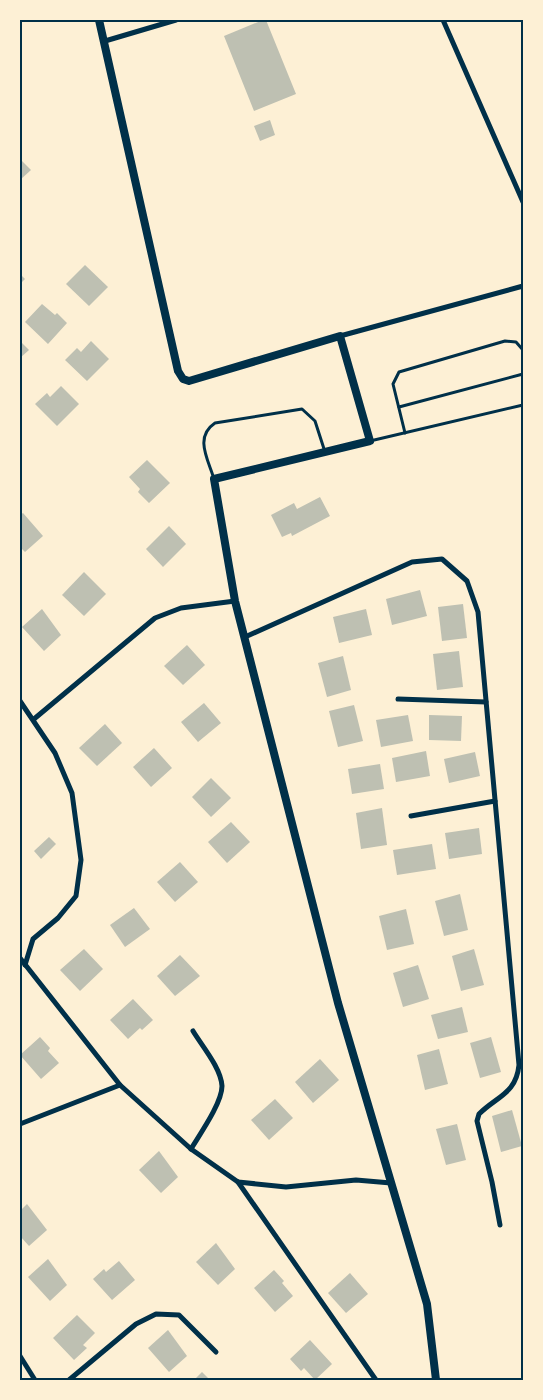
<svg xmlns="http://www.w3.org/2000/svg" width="543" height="1400" font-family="'Asap Condensed',sans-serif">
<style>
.building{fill:#bec0b2}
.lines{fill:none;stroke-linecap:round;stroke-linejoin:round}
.service{stroke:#003049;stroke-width:3}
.minor{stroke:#003049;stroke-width:5}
.tertiary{stroke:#003049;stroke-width:8}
.neatline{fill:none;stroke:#003049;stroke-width:2}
</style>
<rect width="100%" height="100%" fill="#fdf0d5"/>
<g class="building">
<path d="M263 20H266L296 94 254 111 224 36Z"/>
<path d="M270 120 275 135 260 141 254 126Z"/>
<path d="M20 159 31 170 20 180Z"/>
<path d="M85 265 108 287 89 306 66 284Z"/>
<path d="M20 274 25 279 20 284Z"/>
<path d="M42 304 55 315 57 313 67 323 48 344 25 322Z"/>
<path d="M20 341 29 350 20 358Z"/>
<path d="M91 341 109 359 87 381 65 360 77 348 81 352Z"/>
<path d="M61 386 79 404 57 426 35 404 47 393 50 397Z"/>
<path d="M147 460 170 483 149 503 138 492 140 489 129 477Z"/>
<path d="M320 497 330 516 292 536 291 533 282 537 271 515 294 503 297 509Z"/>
<path d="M23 513 43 536 25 552 20 547V515Z"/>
<path d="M169 526 186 544 163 567 146 549Z"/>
<path d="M84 572 106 594 84 616 62 595Z"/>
<path d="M420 590 427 616 392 625 386 599Z"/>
<path d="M463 604 467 638 442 641 438 607Z"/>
<path d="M42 609 61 635 44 651 22 627Z"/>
<path d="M366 609 372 635 339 643 333 617Z"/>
<path d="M187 645 205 665 183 685 164 666Z"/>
<path d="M459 651 463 687 437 690 433 654Z"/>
<path d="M343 656 351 690 327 697 318 663Z"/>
<path d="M204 703 221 723 198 742 181 722Z"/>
<path d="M354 705 363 741 338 747 329 711Z"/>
<path d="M408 715 413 741 381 747 376 720Z"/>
<path d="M429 715 462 716 461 741 429 740Z"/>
<path d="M105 724 122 743 97 766 79 748Z"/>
<path d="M154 748 172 768 151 787 133 767Z"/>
<path d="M426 751 430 776 396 782 392 758Z"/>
<path d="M475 752 480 776 449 783 444 759Z"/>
<path d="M380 764 384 789 352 794 348 769Z"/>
<path d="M211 778 231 798 211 817 192 797Z"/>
<path d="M382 808 387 845 361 849 356 813Z"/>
<path d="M231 822 250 842 227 863 208 842Z"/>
<path d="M479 828 482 854 449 859 445 833Z"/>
<path d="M49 837 56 844 41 859 34 851Z"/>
<path d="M432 844 436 869 397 875 393 850Z"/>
<path d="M180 862 198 882 175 902 157 882Z"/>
<path d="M460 894 468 930 444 936 435 901Z"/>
<path d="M134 908 150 929 125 947 110 925Z"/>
<path d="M406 909 414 944 387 950 379 916Z"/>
<path d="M84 949 103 969 80 991 60 970Z"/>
<path d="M474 949 484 985 461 991 452 956Z"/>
<path d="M180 955 200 976 175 996 157 976Z"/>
<path d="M418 965 429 999 403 1007 393 973Z"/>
<path d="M133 999 153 1020 142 1030 140 1028 128 1039 110 1020Z"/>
<path d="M462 1007 468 1032 438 1039 431 1015Z"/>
<path d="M40 1037 50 1048 48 1051 59 1063 41 1079 20 1055Z"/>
<path d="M491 1037 501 1072 480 1078 470 1043Z"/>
<path d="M439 1049 448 1084 425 1090 417 1055Z"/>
<path d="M320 1059 339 1080 313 1103 295 1082Z"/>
<path d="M275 1099 293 1118 269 1140 251 1120Z"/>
<path d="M512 1110 522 1146 501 1152 492 1116Z"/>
<path d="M457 1124 466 1160 446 1165 436 1129Z"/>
<path d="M159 1151 178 1177 161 1193 139 1170Z"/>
<path d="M27 1204 47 1230 29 1246 20 1236V1211Z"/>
<path d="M216 1243 235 1269 218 1285 196 1262Z"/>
<path d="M48 1259 67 1285 50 1301 28 1277Z"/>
<path d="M119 1261 135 1280 112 1300 93 1279 104 1269 106 1272Z"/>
<path d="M274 1270 284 1281 282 1283 293 1296 275 1312 254 1288Z"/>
<path d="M350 1273 368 1294 346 1313 328 1293Z"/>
<path d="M77 1315 95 1333 83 1345 87 1348 74 1360 53 1338Z"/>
<path d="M168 1330 187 1356 169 1372 148 1348Z"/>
<path d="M310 1340 332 1364 315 1380 304 1368 301 1371 290 1359Z"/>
<path d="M202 1372 210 1380H194Z"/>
</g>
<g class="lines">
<g class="service">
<path d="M399 407 523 374"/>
<path d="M405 433 393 384 399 372 505 341 516 342 523 350"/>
<path d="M370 441 523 405"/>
<path d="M214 479C208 459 194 437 215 423L302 409 315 421 325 452"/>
</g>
<g class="minor">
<path d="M443 20 523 202"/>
<path d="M105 41 176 20"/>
<path d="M340 336 523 286"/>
<path d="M245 637 412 562 442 559 467 581 478 612 519 1065C516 1094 497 1096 479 1114L477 1121 492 1182 500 1225"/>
<path d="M398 699 486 702"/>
<path d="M20 701 55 753 72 793 81 860 76 896 58 918 33 939 25 965"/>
<path d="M34 719 155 618 181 608 235 601"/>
<path d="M411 816 495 801"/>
<path d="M20 958 120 1085 191 1149 238 1182 286 1187 356 1180 391 1183"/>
<path d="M20 1124 120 1085"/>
<path d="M191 1149C200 1134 222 1103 222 1086 221 1068 202 1046 193 1031"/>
<path d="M238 1182 376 1380"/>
<path d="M20 1356 35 1380"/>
<path d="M69 1380 136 1324 156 1314 179 1315 216 1352"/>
</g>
<path class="tertiary" d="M99 20 178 371 183 379 189 381 340 336 370 441 214 479 235 601 338 1003 427 1304 436 1380"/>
</g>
<rect width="543" height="1400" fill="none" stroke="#fdf0d5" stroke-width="42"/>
<rect x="21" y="21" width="501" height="1358" class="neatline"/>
</svg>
